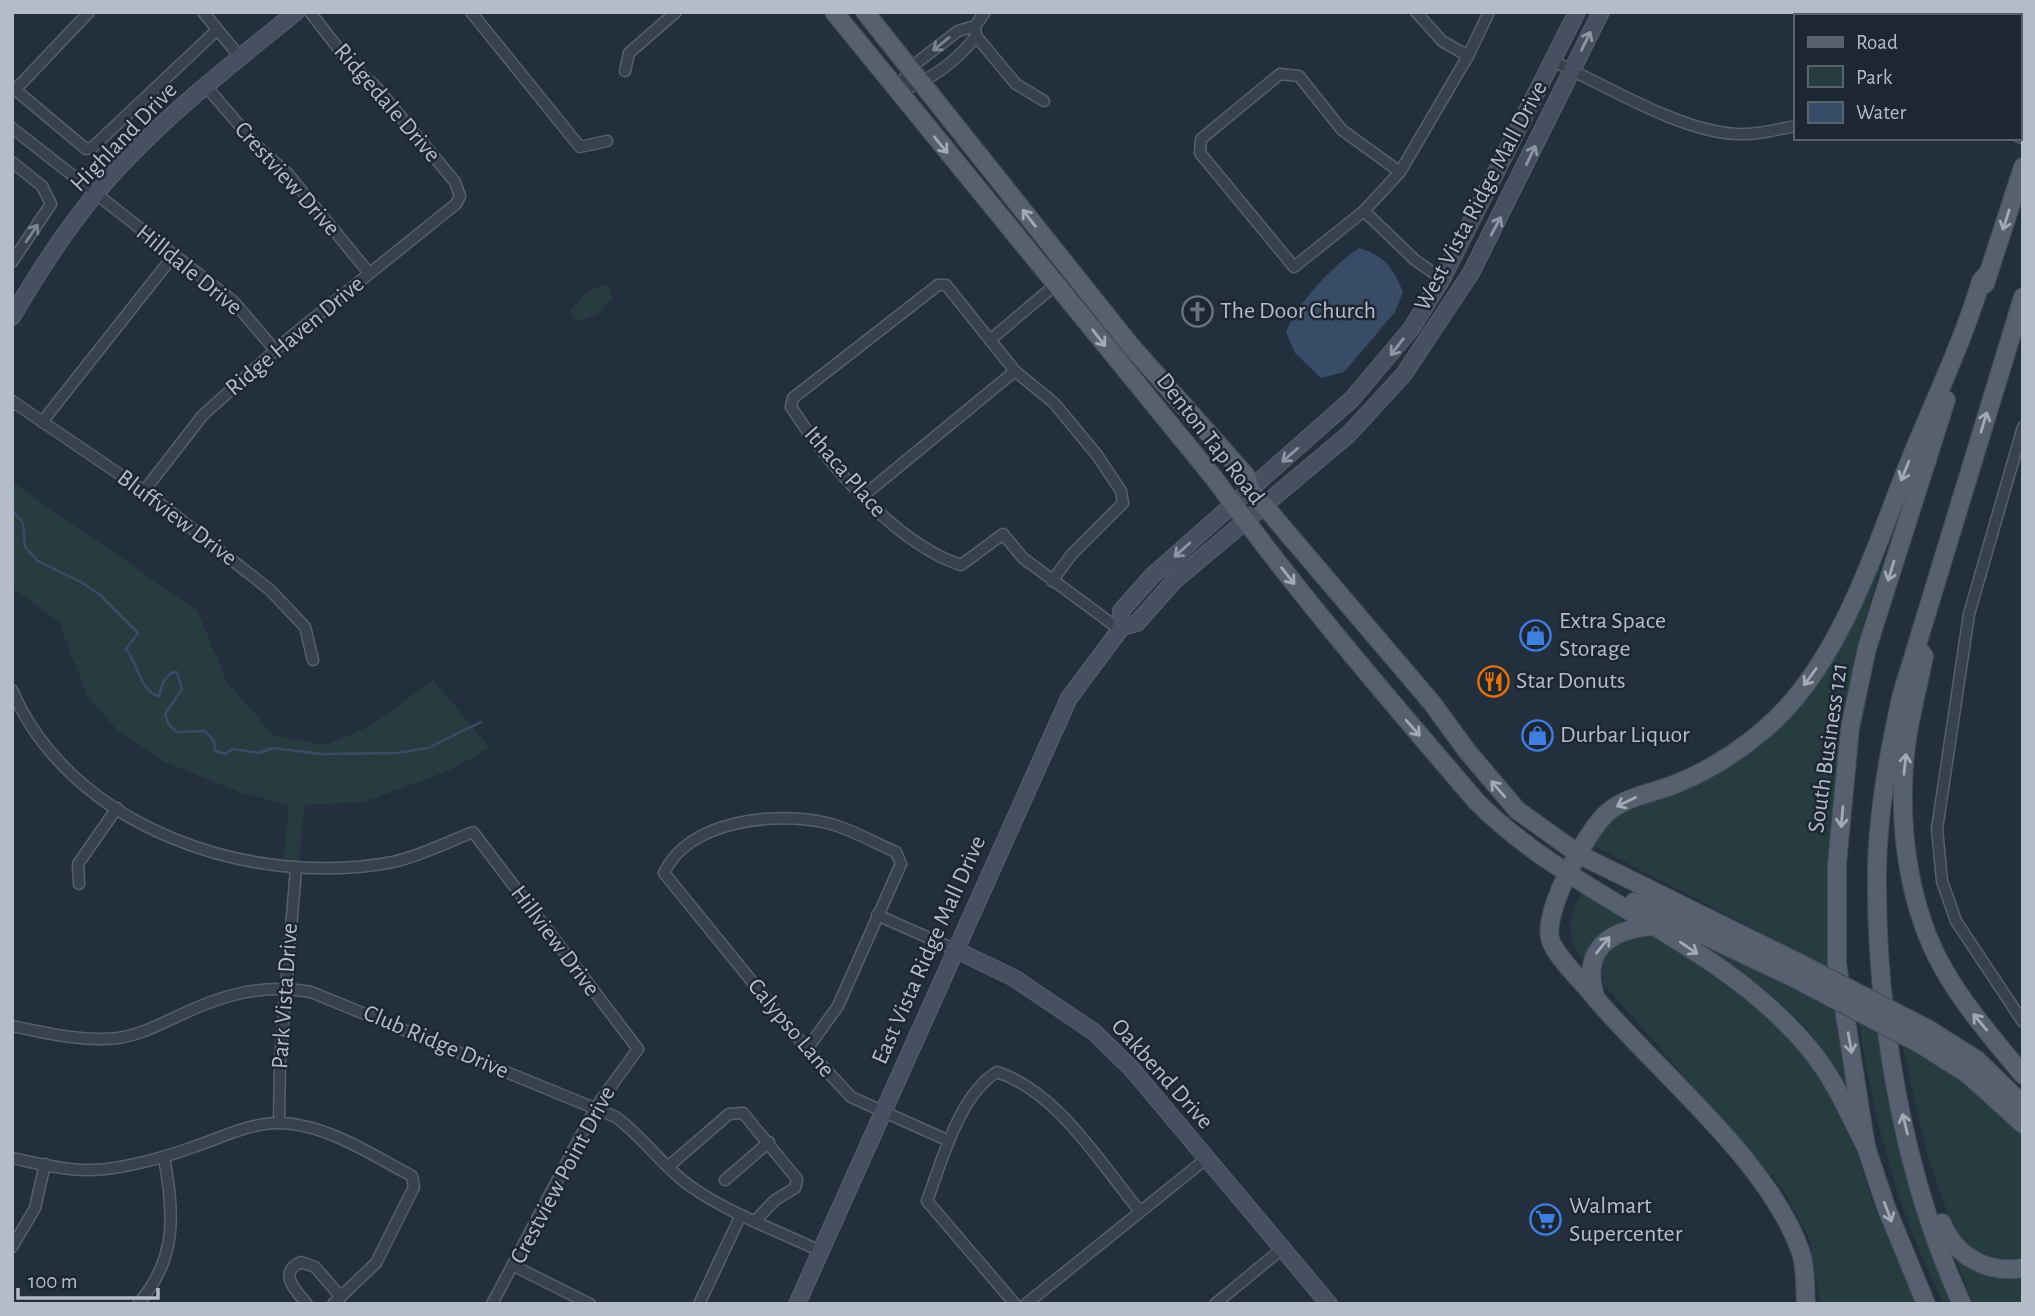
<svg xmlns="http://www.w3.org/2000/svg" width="2035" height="1316" font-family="'Alegreya Sans',sans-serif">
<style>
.green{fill:#263c3f}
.water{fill:#394c67}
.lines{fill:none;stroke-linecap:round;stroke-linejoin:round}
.stream{stroke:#394c67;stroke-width:2.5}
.street-casing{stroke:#565f6c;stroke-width:13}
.secondary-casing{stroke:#565f6c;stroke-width:18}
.primary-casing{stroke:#414a57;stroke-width:20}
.street{stroke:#38414e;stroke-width:10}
.secondary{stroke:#465061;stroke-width:16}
.primary{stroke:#56606e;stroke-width:18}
.primary-bridge-casing{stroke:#414a57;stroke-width:20;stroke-linecap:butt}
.primary-bridge{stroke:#56606e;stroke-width:18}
.oneway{stroke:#8e96a5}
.oneway2{stroke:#7c8592}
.oneway3{stroke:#a1aab7}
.labels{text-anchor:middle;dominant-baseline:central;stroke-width:5;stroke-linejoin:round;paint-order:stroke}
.street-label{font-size:24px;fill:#b4bcc9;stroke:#1d2633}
.poi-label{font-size:24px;fill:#b4bcc9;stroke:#1d2633;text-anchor:start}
</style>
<rect width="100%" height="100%" fill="#242f3e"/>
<g class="green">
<path d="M601 285 610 287 612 298 598 314 577 322 570 311 585 294Z"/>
<path d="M1921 452C1893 533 1860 617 1846 702 1832 790 1833 880 1829 968L1594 846 1609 820 1620 810 1672 790 1791 707Z"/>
<path d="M12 482 197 610 227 682 274 736 326 745 370 726 433 680 490 748 450 770 364 802 305 805 299 860 283 859 289 805 239 792 162 761 117 730 88 697 58 621 12 588Z"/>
<path d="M1582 893H1587L1627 917 1602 934 1586 965C1567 942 1566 918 1582 893Z"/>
<path d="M1664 921 1836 1004 1854 1099C1810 1011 1745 972 1664 921Z"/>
<path d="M1648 932 1743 991 1784 1025 1844 1112 1872 1201 1916 1304H1820L1810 1240 1783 1189 1603 983 1601 960 1611 942Z"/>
<path d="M1858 1016 1877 1025 1889 1105 1910 1180 1956 1304H1944C1898 1215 1872 1114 1858 1016Z"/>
<path d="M1900 1035 1933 1054 2023 1131V1259L2006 1261 1980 1255 1954 1231 1927 1154Z"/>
<path d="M1951 1249 2023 1272V1304H1974Z"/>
</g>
<path class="water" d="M1359 248C1384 255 1393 268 1403 292L1395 312 1344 372 1321 378 1295 353 1286 332C1298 301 1332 267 1359 248Z"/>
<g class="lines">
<path class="stream" d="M12 510 23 523 25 547 38 561 81 582 100 595 138 633 126 649C139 665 140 692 159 696L163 682 171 673 177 672 182 689 165 714 169 725 177 732 205 731 214 741 215 751 226 754 232 749 259 753 273 748 321 754 396 753 428 748 481 722"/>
<defs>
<g id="street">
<path d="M203 12 240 57"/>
<path d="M471 12 580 147 607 141"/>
<path d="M1416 12 1442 41 1468 56"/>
<path d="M976 36 1016 84 1044 101"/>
<path d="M1550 60C1604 84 1678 131 1736 134 1757 135 1775 130 1795 126"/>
<path d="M625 71 629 53 676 12"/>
<path d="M205 85 258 147 288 174 369 273"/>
<path d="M12 87 86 149 93 147 217 30"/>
<path d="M16 89 89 12"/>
<path d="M898 92C928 81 956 63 976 36L975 26 985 12"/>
<path d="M898 92 910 68 958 31 975 26"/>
<path d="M12 128 233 301 275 350"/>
<path d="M2019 137 2023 138"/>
<path d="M12 162 42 186 51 204 12 262"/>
<path d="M1400 172 1342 130 1299 76 1280 74 1201 139 1200 153 1294 267 1364 211 1400 172 1468 56 1489 12"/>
<path d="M1364 211 1415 260 1442 279"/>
<path d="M990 340 946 285H938L793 398 791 407C827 463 896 544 961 565L1003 534 1023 558 1119 629"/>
<path d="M12 401 144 491 270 590 305 627 313 660"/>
<path d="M42 422 174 255"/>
<path d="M2023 427 1969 614 1937 829 1942 881 1956 921 2023 1022"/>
<path d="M144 491 203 415 288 339 456 204 460 196 455 182 377 88 348 61 310 12"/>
<path d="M863 496 1015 371"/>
<path d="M1052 581 1072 554 1123 503 1121 491 1097 455 1054 403 1015 371 990 340 1060 281"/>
<path d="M12 690C72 829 253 889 393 862 420 856 448 842 473 832L638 1049 596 1107 492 1304"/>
<path d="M79 884 78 864 117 808"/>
<path d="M877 915 954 949"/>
<path d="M12 1026C47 1033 82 1042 118 1038 139 1035 159 1025 178 1016 222 995 262 983 311 992L616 1117C643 1137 663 1167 690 1186 730 1214 776 1230 820 1251"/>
<path d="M807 1049 838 1006 901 864 896 852C874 843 850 828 827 823 776 811 688 820 664 873L807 1049 851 1097 949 1141"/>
<path d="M279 1123 280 1060 296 869"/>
<path d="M12 1158C36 1163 62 1170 86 1170 117 1171 167 1157 196 1146 223 1137 250 1123 278 1123 325 1123 372 1155 412 1176L414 1187 376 1263 333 1304"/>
<path d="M669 1166 729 1114 743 1113 797 1179 795 1188 775 1200 755 1221"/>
<path d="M725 1180 769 1142"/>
<path d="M12 1247 35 1208 45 1164"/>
<path d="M514 1266 590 1304"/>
<path d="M138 1304C178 1258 174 1213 164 1157"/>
<path d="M307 1304C296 1291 277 1273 301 1262L315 1267 341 1297"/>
<path d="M699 1304 741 1215"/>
<path d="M1015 1304 927 1201C942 1161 959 1095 997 1072 1058 1092 1100 1163 1139 1210"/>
<path d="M1026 1304 1207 1158"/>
<path d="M1215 1304 1283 1248"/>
</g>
<g id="secondary">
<path d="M12 317C44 262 81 206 125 161 177 106 237 60 296 12"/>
<path d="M1122 627 1121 611 1152 576 1352 399 1411 329 1442 279 1577 12"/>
<path d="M954 949 1014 978 1094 1032 1131 1068 1329 1304"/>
<path d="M797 1304 1069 698 1122 627 1137 623 1174 581 1349 434 1404 374 1471 273 1601 12"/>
</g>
<g id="primary">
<path d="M834 12 1214 478C1296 591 1386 696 1477 802 1575 900 1718 939 1808 1047 1833 1076 1849 1113 1866 1147"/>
<path d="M865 12 1131 346 1247 477 1250 489 1432 703 1467 751 1517 810 1580 855 1797 962"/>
<path d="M1985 284 2023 167"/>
<path d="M1919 650 1924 656C1917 692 1906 730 1904 767 1899 833 1910 910 1943 968 1965 1007 1995 1041 2023 1075"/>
<path d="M1634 902 1794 978"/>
<path d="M1595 996C1581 948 1611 929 1654 926"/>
<path d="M1928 1029 1977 1060 2023 1105"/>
<path d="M1922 1045 1969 1075 2023 1124"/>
<path d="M1942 1223C1955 1256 1987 1274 2023 1268"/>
<path d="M1806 1304C1805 1288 1806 1268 1801 1253 1770 1161 1655 1070 1592 994 1582 981 1553 954 1550 938 1544 910 1586 831 1608 812 1628 795 1655 793 1678 783 1710 770 1739 751 1765 729 1844 661 1876 542 1915 448 1938 393 1964 338 1981 281L1988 273"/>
<path d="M1926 1304 1886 1207 1866 1147 1837 964V864L1850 728 1867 648 1946 400"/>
<path d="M1962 1304C1902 1174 1875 1010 1877 868 1878 810 1889 751 1902 694L2023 297"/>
</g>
</defs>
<use href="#street" class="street-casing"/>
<use href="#secondary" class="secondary-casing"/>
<use href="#primary" class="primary-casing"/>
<use href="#street" class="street"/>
<use href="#secondary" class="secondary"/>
<use href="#primary" class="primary"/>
<defs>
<g id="primary-bridge">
<path d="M1797 962 1928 1029"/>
<path d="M1794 978 1922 1045"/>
</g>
</defs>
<use href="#primary-bridge" class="primary-bridge-casing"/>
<use href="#primary-bridge" class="primary-bridge"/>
</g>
<defs><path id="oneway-shaft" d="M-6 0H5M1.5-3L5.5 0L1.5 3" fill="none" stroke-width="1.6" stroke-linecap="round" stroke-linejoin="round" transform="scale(1.75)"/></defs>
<g class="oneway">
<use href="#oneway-shaft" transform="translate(1586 41) rotate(-64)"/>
<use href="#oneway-shaft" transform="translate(1531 155) rotate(-64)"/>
<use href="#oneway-shaft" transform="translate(1496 226) rotate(-62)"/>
<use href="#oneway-shaft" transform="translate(1397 347) rotate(128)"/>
<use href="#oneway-shaft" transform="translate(1290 455) rotate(139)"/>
<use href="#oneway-shaft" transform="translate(1182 550) rotate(138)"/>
</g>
<g class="oneway2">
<use href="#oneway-shaft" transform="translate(941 44) rotate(141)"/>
<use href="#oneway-shaft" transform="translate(32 233) rotate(-56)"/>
</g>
<g class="oneway3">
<use href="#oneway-shaft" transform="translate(941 145) rotate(51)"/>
<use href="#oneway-shaft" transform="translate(1029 218) rotate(-128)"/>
<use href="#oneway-shaft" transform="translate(2006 220) rotate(108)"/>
<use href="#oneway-shaft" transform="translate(1099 338) rotate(52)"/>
<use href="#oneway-shaft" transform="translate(1984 422) rotate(-73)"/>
<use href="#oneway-shaft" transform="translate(1905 471) rotate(112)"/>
<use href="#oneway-shaft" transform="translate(1891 571) rotate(107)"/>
<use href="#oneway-shaft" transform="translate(1288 576) rotate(52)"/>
<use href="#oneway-shaft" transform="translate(1810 677) rotate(126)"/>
<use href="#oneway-shaft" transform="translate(1413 728) rotate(49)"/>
<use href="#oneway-shaft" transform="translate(1905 764) rotate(-84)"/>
<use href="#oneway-shaft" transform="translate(1498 789) rotate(-131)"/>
<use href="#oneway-shaft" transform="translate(1626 802) rotate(154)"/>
<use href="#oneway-shaft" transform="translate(1842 817) rotate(95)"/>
<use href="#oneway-shaft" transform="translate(1603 945) rotate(-51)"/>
<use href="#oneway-shaft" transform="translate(1689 948) rotate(34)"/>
<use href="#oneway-shaft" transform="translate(1980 1022) rotate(-130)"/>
<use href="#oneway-shaft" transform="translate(1850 1043) rotate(80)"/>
<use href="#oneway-shaft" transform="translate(1905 1124) rotate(-104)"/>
<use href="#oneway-shaft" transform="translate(1888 1212) rotate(69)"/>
</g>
<defs>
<symbol id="church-ring" viewBox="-11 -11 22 22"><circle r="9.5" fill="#1d2633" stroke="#6b7280" stroke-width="1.5"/><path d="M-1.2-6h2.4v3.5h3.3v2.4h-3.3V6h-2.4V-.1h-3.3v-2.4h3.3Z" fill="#6b7280"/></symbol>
<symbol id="shop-ring" viewBox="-11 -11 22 22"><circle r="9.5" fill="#1d2633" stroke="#3f7fe0" stroke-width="1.5"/><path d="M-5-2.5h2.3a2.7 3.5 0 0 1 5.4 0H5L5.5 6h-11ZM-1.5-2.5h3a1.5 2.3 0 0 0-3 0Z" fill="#3f7fe0"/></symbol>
<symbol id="restaurant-ring" viewBox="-11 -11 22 22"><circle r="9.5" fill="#1d2633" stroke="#e8710a" stroke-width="1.5"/><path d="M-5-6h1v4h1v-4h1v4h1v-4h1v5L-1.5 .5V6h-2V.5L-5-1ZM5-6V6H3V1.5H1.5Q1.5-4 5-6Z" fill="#e8710a"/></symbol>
<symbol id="supermarket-ring" viewBox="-11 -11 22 22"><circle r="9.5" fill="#1d2633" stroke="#3f7fe0" stroke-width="1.5"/><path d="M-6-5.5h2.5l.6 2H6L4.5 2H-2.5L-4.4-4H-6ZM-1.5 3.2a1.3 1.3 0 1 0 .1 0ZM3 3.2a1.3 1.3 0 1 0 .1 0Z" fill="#3f7fe0"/></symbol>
</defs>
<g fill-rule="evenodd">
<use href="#church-ring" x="1180" y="294" width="35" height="35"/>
<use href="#shop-ring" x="1518" y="618" width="35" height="35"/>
<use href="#restaurant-ring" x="1476" y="664" width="35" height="35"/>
<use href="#shop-ring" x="1520" y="718" width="35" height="35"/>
<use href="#supermarket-ring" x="1528" y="1202" width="35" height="35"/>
</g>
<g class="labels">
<g class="street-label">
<text transform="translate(387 103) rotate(49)">Ridgedale Drive</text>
<text transform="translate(124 137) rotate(-46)">Highland Drive</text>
<text transform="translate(287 179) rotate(48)">Crestview Drive</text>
<text transform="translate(1481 196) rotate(-62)">West Vista Ridge Mall Drive</text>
<text transform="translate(189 270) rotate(39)">Hilldale Drive</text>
<text transform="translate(295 336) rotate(-40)">Ridge Haven Drive</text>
<text transform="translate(1210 439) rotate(52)">Denton Tap Road</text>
<text transform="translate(845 472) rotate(49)">Ithaca Place</text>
<text transform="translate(177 518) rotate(37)">Bluffview Drive</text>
<text transform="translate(1828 748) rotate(-82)">South Business 121</text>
<text transform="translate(555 941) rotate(53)">Hillview Drive</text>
<text transform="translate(929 950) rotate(-66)">East Vista Ridge Mall Drive</text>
<text transform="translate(285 996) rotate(-86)">Park Vista Drive</text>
<text transform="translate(791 1028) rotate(50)">Calypso Lane</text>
<text transform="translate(436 1042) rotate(23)">Club Ridge Drive</text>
<text transform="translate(1162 1074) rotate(48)">Oakbend Drive</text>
<text transform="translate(563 1175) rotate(-62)">Crestview Point Drive</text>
</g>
<g class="poi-label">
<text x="1220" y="311">The Door Church</text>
<text x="1559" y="621">Extra Space<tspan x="1559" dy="28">Storage</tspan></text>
<text x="1516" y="681">Star Donuts</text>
<text x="1560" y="735">Durbar Liquor</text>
<text x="1569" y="1206">Walmart<tspan x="1569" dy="28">Supercenter</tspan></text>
</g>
</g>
<rect width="2035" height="1316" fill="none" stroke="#b4bcc9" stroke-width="28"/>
<rect x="1794" y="14" width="228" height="126" fill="#1d2633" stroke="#59626f" stroke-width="2"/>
<rect x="1808" y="37" width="35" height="10" fill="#56606e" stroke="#59626f" stroke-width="2"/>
<text x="1856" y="49" font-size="21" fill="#b4bcc9">Road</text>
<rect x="1808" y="66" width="35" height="21" fill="#263c3f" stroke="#59626f" stroke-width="2"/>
<text x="1856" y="84" font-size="21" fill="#b4bcc9">Park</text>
<rect x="1808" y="102" width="35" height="21" fill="#394c67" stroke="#59626f" stroke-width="2"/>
<text x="1856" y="119" font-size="21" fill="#b4bcc9">Water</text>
<path d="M18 1288v10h140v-10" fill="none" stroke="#b4bcc9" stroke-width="3.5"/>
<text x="28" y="1288" font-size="21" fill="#b4bcc9" stroke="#1d2633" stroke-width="5" paint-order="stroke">100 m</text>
</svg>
